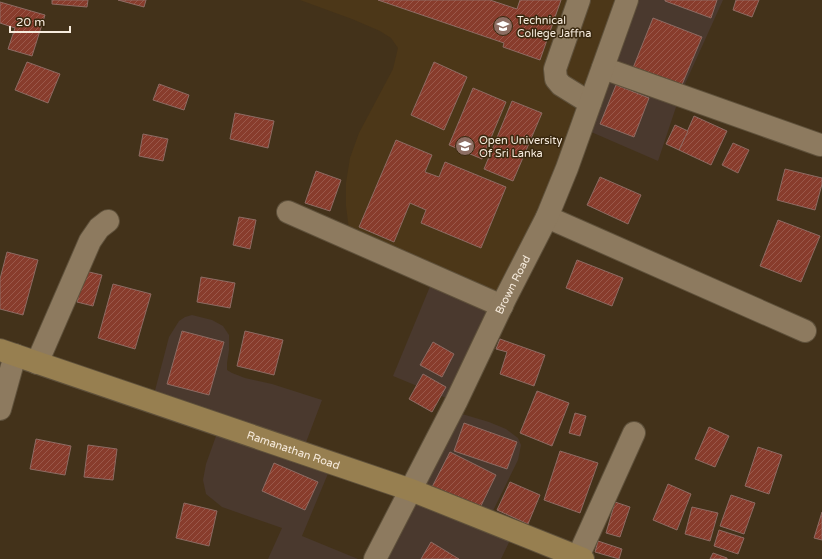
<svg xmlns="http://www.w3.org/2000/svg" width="822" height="559" font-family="'Varela Round',sans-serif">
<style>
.commercial{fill:#4a392e}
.built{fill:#4c3718}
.building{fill:url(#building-hatch);stroke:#8d6b63}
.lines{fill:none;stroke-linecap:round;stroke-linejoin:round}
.minor-casing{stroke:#5f513b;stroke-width:24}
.secondary-casing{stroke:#5f513b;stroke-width:24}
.minor{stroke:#8d7a5f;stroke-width:22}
.secondary{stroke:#977f50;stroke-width:22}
.labels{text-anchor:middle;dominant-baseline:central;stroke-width:3;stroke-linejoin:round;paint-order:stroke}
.poi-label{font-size:11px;fill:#f7ecde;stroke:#39280f;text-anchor:start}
.street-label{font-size:11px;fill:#f7ecde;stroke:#39280f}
</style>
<defs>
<pattern id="building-hatch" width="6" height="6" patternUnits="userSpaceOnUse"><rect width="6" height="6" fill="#883c2c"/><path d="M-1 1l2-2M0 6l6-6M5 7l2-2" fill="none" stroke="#9a584a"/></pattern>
</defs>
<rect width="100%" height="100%" fill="#43321a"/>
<g class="commercial">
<path d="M627 0H723L680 95 658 161 582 128Z"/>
<path d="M436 272 505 299 456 402 393 376Z"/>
<path d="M192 315 212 320 223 326 229 335V350L227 363V370L232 373 245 378 272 384 322 400 302 453 332 464 302 536 358 559H268L282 528 222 507 206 494 203 480 206 464 220 425 152 402 169 337 179 321 185 317Z"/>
<path d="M452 411 489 422 506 429 518 438 521 445 518 460 488 521 514 532 501 559H375Z"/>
</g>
<path class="built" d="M300 0H627L505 299 349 229 346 206V183L350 158 359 133 393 69 398 48 391 38 380 31 352 19Z"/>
<g class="building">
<path d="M52 0H88L87 7 52 4Z"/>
<path d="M118 0H146L144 7Z"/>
<path d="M378 0H490L517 9 520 0H561L540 60 503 47 504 43Z"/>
<path d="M665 0H717L711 18 665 1Z"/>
<path d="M736 0H759L752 17 733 10Z"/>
<path d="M0 2 45 15 32 56 8 49 15 28 0 23Z"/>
<path d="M653 18 702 37 681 87 633 68Z"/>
<path d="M27 62 60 74 48 103 15 90Z"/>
<path d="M434 62 467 77 444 130 411 115Z"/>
<path d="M159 84 189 95 184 110 153 100Z"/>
<path d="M616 85 649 98 634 137 600 124Z"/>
<path d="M473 88 506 102 482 159 449 145Z"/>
<path d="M512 101 542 113 513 181 484 169Z"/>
<path d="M235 113 274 121 268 148 230 139Z"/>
<path d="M694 116 727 131 711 165 679 150Z"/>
<path d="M675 125 688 131 679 150 666 144Z"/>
<path d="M143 134 168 139 163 161 139 156Z"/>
<path d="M396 140 432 155 425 172 439 177 445 162 506 187 481 248 421 223 426 210 410 203 394 242 359 227Z"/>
<path d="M733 143 749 150 738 173 722 165Z"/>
<path d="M785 169 822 178V184L815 210 777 200Z"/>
<path d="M316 171 341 180 330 211 305 203Z"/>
<path d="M600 177 641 195 628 224 587 205Z"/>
<path d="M239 217 256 220 250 249 233 245Z"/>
<path d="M778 220 820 236 801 282 760 266Z"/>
<path d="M7 252 38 260 23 315 0 309V279Z"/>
<path d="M577 260 623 278 612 306 566 288Z"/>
<path d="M85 271 102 275 93 306 77 302Z"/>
<path d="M201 277 235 283 230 308 197 302Z"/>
<path d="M113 284 151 294 135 349 98 338Z"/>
<path d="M182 331 224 342 209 395 167 384Z"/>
<path d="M245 331 283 340 274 375 237 366Z"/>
<path d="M500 339 545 355 534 386 500 374 507 352 496 349Z"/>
<path d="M433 342 454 354 442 377 420 365Z"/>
<path d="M423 374 446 387 432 412 409 399Z"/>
<path d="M537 391 569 403 552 446 520 433Z"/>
<path d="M575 413 586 416 580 436 569 433Z"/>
<path d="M464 423 517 442 507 469 454 451Z"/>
<path d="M709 427 729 436 715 467 695 459Z"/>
<path d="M36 439 71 446 65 475 30 469Z"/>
<path d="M88 445 117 449 113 480 84 477Z"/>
<path d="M758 447 782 455 769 494 745 486Z"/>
<path d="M560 451 598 463 580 513 544 500Z"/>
<path d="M450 452 496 475 478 512 431 489Z"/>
<path d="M274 463 318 482 305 510 262 491Z"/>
<path d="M510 482 540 495 528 524 497 510Z"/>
<path d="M668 484 691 494 677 530 653 520Z"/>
<path d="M731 495 755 503 744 534 720 526Z"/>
<path d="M615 502 630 507 620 537 606 533Z"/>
<path d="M184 503 217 511 209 546 176 538Z"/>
<path d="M692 507 718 513 710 541 685 534Z"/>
<path d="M822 512V540L814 538Z"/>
<path d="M719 530 744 538 738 554 714 546Z"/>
<path d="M598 541 622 549 619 559 595 552Z"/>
<path d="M431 542 459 559H421Z"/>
<path d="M713 553 727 558V559H710Z"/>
</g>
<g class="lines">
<defs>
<g id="minor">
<path d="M579 0 555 69 556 79 561 85 590 103"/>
<path d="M603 68 820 145"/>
<path d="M288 212 502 306"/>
<path d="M547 217 805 331"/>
<path d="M37 363 90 241 99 228 108 221"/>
<path d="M0 409 15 355"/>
<path d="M578 557 634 433"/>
<path id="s1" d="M375 559 456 402 505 299 547 217 567 168 627 0"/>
</g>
<g id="secondary">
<path id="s2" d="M0 350 411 490 583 559"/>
</g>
</defs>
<use href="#minor" class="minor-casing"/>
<use href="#secondary" class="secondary-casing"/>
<use href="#minor" class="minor"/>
<use href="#secondary" class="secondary"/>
</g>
<defs>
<symbol id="university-disc" viewBox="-11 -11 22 22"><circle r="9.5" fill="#8d6e63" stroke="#39280f"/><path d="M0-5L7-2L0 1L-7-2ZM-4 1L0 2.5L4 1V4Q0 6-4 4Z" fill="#fff"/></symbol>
</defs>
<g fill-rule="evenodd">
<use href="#university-disc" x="492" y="15" width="22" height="22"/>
<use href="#university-disc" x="454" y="135" width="22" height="22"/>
</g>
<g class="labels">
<g class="poi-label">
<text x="517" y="20">Technical<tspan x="517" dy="13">College Jaffna</tspan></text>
<text x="479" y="140">Open University<tspan x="479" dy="13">Of Sri Lanka</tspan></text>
</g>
<g class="street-label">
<text stroke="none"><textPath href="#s1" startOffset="307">Brown Road</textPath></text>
<text stroke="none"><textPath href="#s2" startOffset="310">Ramanathan Road</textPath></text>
</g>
</g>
<path d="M10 26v6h60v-6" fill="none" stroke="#f7ecde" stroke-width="2"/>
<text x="16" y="26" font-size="12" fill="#f7ecde" stroke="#39280f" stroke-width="3" paint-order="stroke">20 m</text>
</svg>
